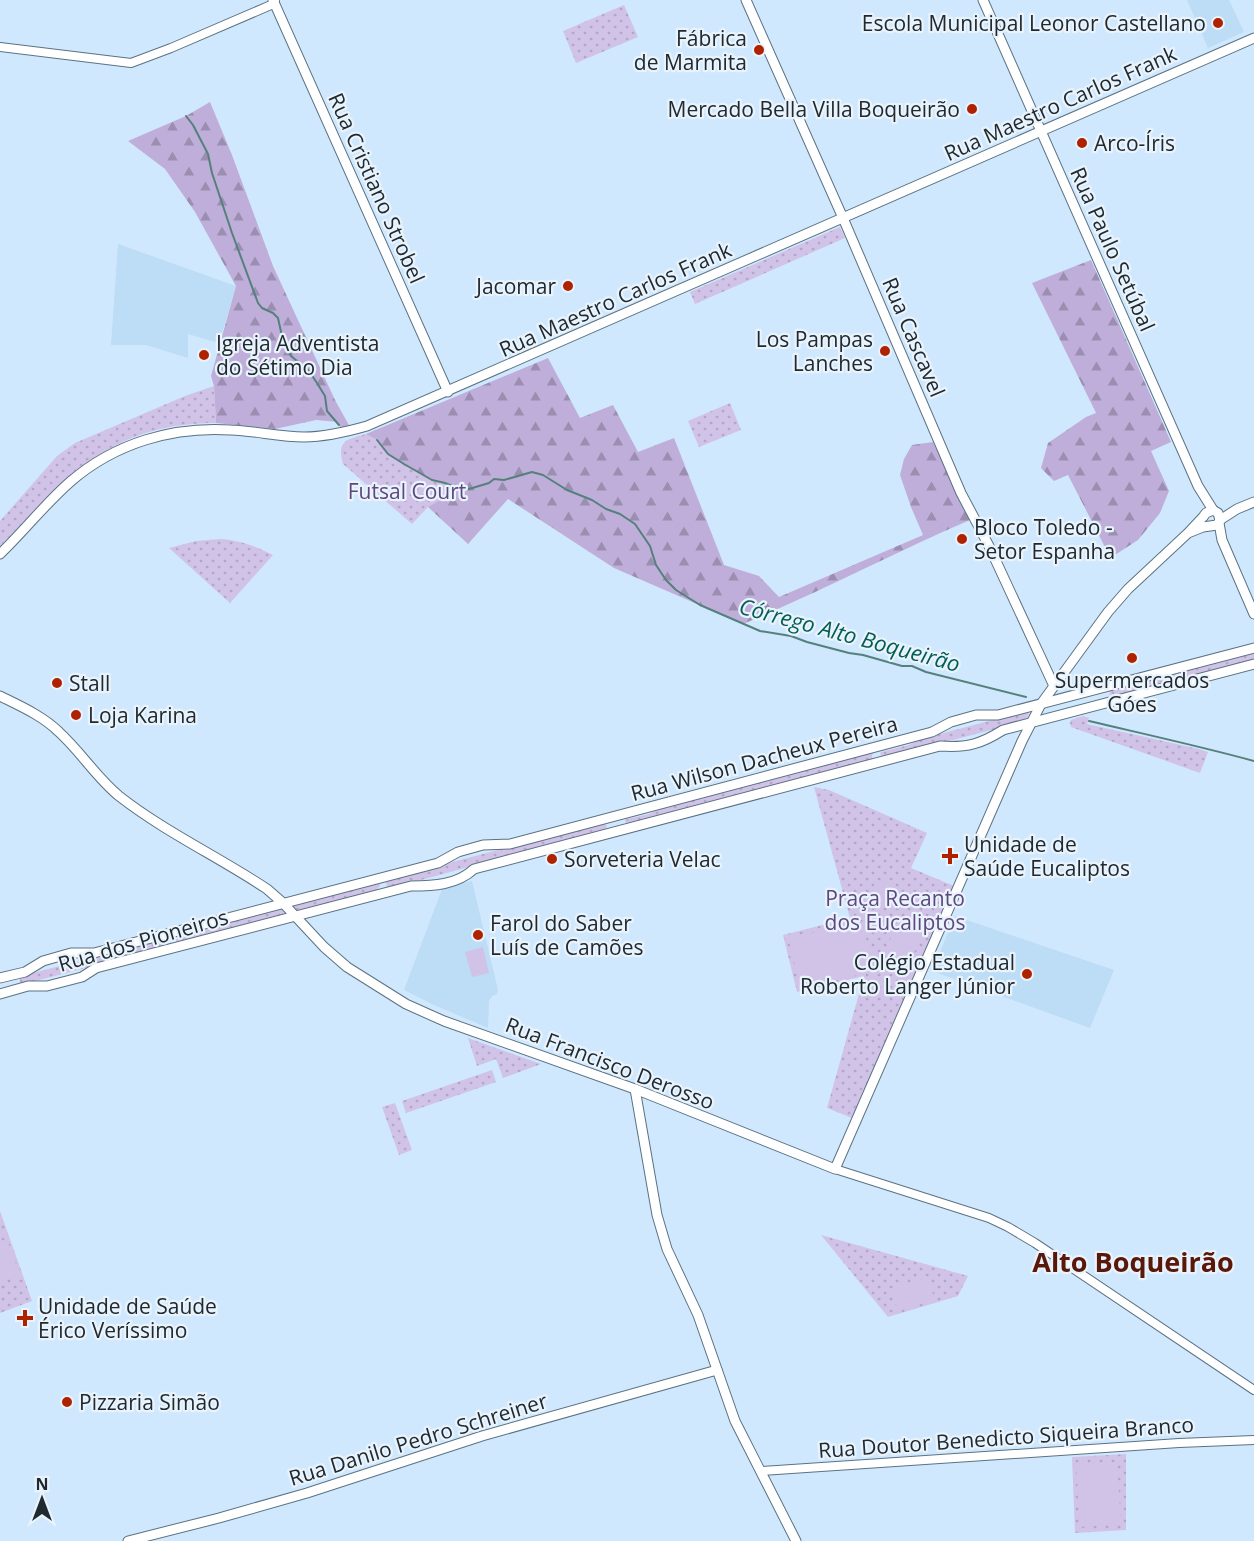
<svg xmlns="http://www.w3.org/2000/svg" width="1254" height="1541" font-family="'Open Sans',sans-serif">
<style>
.built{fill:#bddcf5}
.green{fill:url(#green-dots)}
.forest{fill:url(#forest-firs)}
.pitch{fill:#d1c2e8}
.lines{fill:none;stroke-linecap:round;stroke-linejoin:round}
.stream{stroke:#54817c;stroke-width:2}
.minor-casing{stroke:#5b7283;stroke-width:10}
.major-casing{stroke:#5b7283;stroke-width:11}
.minor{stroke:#fff;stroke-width:8}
.major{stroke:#fff;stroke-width:9}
.poi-dot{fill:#af2200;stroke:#e9f3fc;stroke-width:2}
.labels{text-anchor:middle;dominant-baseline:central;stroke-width:4.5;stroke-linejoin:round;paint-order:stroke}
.poi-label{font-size:21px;fill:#202930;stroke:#e9f3fc;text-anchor:start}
.street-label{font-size:21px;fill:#202930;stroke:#e9f3fc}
.park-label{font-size:21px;fill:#5f467f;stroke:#e9f3fc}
.water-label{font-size:22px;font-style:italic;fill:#035d53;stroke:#e9f3fc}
.district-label{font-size:27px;font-weight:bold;fill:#5a180a;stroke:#e9f3fc}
</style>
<defs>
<pattern id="green-dots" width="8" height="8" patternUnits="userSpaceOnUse" patternTransform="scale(1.5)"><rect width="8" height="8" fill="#d1c2e8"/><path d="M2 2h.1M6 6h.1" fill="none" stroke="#b3a7c7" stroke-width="1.8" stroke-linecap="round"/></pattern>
<pattern id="forest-firs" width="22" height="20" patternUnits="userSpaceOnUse" patternTransform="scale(1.5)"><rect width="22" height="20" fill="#bfaeda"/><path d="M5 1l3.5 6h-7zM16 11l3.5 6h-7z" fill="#9b8eb1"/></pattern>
</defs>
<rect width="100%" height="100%" fill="#d0e8fd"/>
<g class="built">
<path d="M1187 0H1229L1244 32 1208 48Z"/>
<path d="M118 244 236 286 219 343 188 334V358L146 345H111Z"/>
<path d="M472 881 498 990 497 994 492 996 489 1001 488 1028 434 1005 404 990 442 889Z"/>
<path d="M955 916 1114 970 1090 1028 932 971Z"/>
</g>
<g class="green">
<path d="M624 5 638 37 576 63 563 31Z"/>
<path d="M840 227 845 238 695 304 690 292Z"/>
<path d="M214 386 216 423C112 423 67 476 0 546V521L57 456 75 443 185 396Z"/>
<path d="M730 403 741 430 699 447 688 421Z"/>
<path d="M366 434 377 440 388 454 404 464 432 480 445 483 460 489 428 507 412 524 343 464C336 440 348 439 366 434Z"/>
<path d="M220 539C239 540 255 546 273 555L230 603 169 548 196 541Z"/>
<path d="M1254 651V661L1109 699 1110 693 1108 689Z"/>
<path d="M1030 710 1026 721 884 758 880 754 881 752 909 745 921 739Z"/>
<path d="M1083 716 1089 718 1087 724 1199 749 1208 752 1200 773 1071 727 1070 723 1071 720Z"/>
<path d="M873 751 872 756 873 761 627 826 625 820 627 819 649 814 670 804Z"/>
<path d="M814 787 829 790 927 833 911 868 954 886 852 1118 827 1108 864 976 797 992 783 935 850 918Z"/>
<path d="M600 823H604L607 826 605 830 388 889 385 880Z"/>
<path d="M379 883 380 886 376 890 299 912 291 904Z"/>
<path d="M280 908 286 915 177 943 176 941V939L201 932 211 927Z"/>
<path d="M169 937 168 942 170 946 20 985V980L18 977Z"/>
<path d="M468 1038 541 1064 503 1078 496 1059 477 1066Z"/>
<path d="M492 1070 496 1082 406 1113 402 1101Z"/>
<path d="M395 1103 412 1150 399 1155 382 1107Z"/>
<path d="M0 1211 32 1301 0 1313Z"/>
<path d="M821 1235 968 1276 958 1296 888 1317Z"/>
<path d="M1126 1454V1530L1075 1533 1072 1457Z"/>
</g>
<g class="forest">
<path d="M210 102 232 155 273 266 335 400 350 427 342 430 338 422 316 420 275 429 216 423 214 386 211 376 236 286 195 212 165 169 128 141 186 116Z"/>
<path d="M1091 260 1171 442 1151 451 1169 491 1160 513 1138 540 1115 555 1107 551 1068 475 1054 481 1041 468 1048 443 1086 417 1096 413 1032 283Z"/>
<path d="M548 358 580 418 613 405 638 452 674 438 724 565 759 576 779 597 923 535 911 507 900 475 904 459 912 445 933 442 970 520C893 553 820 592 743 624L614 568 508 499 468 544 428 507 459 489 432 480 388 454 377 440 366 434Z"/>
</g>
<g class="pitch">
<path d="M876 880 902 888 898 902 871 894Z"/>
<path d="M899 919 924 930 909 964 884 954Z"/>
<path d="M862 921 874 971 801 989 788 938Z"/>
<path d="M483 947 489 973 472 977 465 952Z"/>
<path d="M8 1242 20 1275 0 1282V1245Z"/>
<path d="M928 1278 935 1300 898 1311 891 1289Z"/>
<path d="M1117 1462 1121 1524 1080 1527 1076 1464Z"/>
</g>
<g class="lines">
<g class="stream">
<path d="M186 116 193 125 208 154 212 173 232 233 258 303 262 308 273 313 278 318 283 341 291 356 309 371 317 383 325 396 327 411 339 425"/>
<path d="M377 440 388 454 404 464 432 480 445 483 460 489H469L489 483 494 479 504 480 532 472 543 475 567 490 592 500 606 509 620 514 635 524 650 546 656 565 666 580 676 590 700 605 760 631 791 636 807 642 849 653 863 655 902 666H912L926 672 1026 697"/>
<path d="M1089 721C1144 734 1199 746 1254 761"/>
</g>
<defs>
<g id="minor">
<path d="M0 47 131 63 171 48 271 5 275 0"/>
<path d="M835 1169 989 1218 1008 1227 1035 1243 1254 1390"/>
<path d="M761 1471 1179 1443 1254 1440"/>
</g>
<g id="major">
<path d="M273 0 448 392"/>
<path d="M746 0 843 218 961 493 989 546 1054 686"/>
<path d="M983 0 1198 486 1213 510"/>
<path d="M1220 520 1237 509 1254 502"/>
<path d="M1219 523 1222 540 1254 614"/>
<path d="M0 554C24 531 45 504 70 482 115 443 173 426 231 430 256 431 280 437 304 437 326 437 346 432 367 426L1254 38"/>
<path d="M0 696C20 706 43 716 59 732 81 752 96 777 119 796 165 832 219 857 267 889L283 903 324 947 347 967 406 1004 444 1021 635 1089 835 1169 1022 741 1041 704 1108 612 1128 589 1188 533 1203 517 1206 513 1213 510 1218 513 1220 520 1217 525 1203 527 1188 533"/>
<path d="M0 978 25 972 43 961 71 953H94L438 863 458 852 483 845 510 844 932 732 951 722 976 715H998L1254 648"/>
<path d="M0 994 28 986H47L82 977 96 968 411 886C433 886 457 885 474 869L940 746C967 748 981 744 1003 730L1254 664"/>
<path d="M635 1089 657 1215 667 1249 698 1315 735 1421 796 1541"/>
<path d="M128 1541 219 1518 307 1493 482 1436 717 1370"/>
</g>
</defs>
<use href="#minor" class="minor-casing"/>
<use href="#major" class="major-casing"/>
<use href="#minor" class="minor"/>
<use href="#major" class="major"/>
</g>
<g class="poi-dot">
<circle cx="1218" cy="23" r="6"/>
<circle cx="759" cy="50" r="6"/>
<circle cx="972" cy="109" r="6"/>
<circle cx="1082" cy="143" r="6"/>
<circle cx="568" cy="286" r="6"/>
<circle cx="885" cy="351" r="6"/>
<circle cx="204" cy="355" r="6"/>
<circle cx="962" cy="539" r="6"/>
<circle cx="1132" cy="658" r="6"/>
<circle cx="57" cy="683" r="6"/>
<circle cx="76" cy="715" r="6"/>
<path d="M947 847h6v6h6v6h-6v6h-6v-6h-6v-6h6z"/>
<circle cx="552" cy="859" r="6"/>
<circle cx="478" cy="935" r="6"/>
<circle cx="1027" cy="974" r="6"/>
<path d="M22 1309h6v6h6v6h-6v6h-6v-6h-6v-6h6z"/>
<circle cx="67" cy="1402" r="6"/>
</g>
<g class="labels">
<g class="poi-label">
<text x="1206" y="23" text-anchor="end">Escola Municipal Leonor Castellano</text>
<text x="747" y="38" text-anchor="end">Fábrica<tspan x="747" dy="24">de Marmita</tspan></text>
<text x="960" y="109" text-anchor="end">Mercado Bella Villa Boqueirão</text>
<text x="1094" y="143">Arco-Íris</text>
<text x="556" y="286" text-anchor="end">Jacomar</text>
<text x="873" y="339" text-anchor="end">Los Pampas<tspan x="873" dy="24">Lanches</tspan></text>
<text x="216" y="343">Igreja Adventista<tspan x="216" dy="24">do Sétimo Dia</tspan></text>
<text x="974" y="527">Bloco Toledo -<tspan x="974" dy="24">Setor Espanha</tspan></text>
<text x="1132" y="680" text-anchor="middle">Supermercados<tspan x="1132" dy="24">Góes</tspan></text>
<text x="69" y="683">Stall</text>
<text x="88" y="715">Loja Karina</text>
<text x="964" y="844">Unidade de<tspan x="964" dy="24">Saúde Eucaliptos</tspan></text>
<text x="564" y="859">Sorveteria Velac</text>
<text x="490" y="923">Farol do Saber<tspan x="490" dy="24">Luís de Camões</tspan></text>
<text x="1015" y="962" text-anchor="end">Colégio Estadual<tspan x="1015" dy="24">Roberto Langer Júnior</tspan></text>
<text x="38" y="1306">Unidade de Saúde<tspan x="38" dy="24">Érico Veríssimo</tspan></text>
<text x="79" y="1402">Pizzaria Simão</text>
</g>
<g class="street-label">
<text transform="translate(1060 103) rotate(-24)">Rua Maestro Carlos Frank</text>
<text transform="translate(377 188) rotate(66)">Rua Cristiano Strobel</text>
<text transform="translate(1113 249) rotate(66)">Rua Paulo Setúbal</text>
<text transform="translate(615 299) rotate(-24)">Rua Maestro Carlos Frank</text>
<text transform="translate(914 337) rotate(67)">Rua Cascavel</text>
<text transform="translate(764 758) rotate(-15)">Rua Wilson Dacheux Pereira</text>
<text transform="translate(143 940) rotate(-16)">Rua dos Pioneiros</text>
<text transform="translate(610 1063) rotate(21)">Rua Francisco Derosso</text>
<text transform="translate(1006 1437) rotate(-4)">Rua Doutor Benedicto Siqueira Branco</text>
<text transform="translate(418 1439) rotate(-17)">Rua Danilo Pedro Schreiner</text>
</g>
<g class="park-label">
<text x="407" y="491">Futsal Court</text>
<text x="895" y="898">Praça Recanto<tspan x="895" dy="24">dos Eucaliptos</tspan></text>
</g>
<g class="water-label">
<text transform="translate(850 634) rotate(15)">Córrego Alto Boqueirão</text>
</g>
<g class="district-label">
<text x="1133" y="1261">Alto Boqueirão</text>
</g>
</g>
<g transform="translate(42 1499)" stroke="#e9f3fc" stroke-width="4.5" paint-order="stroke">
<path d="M0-4.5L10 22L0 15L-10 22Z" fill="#202930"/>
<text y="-9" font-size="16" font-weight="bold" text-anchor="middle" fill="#202930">N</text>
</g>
</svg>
